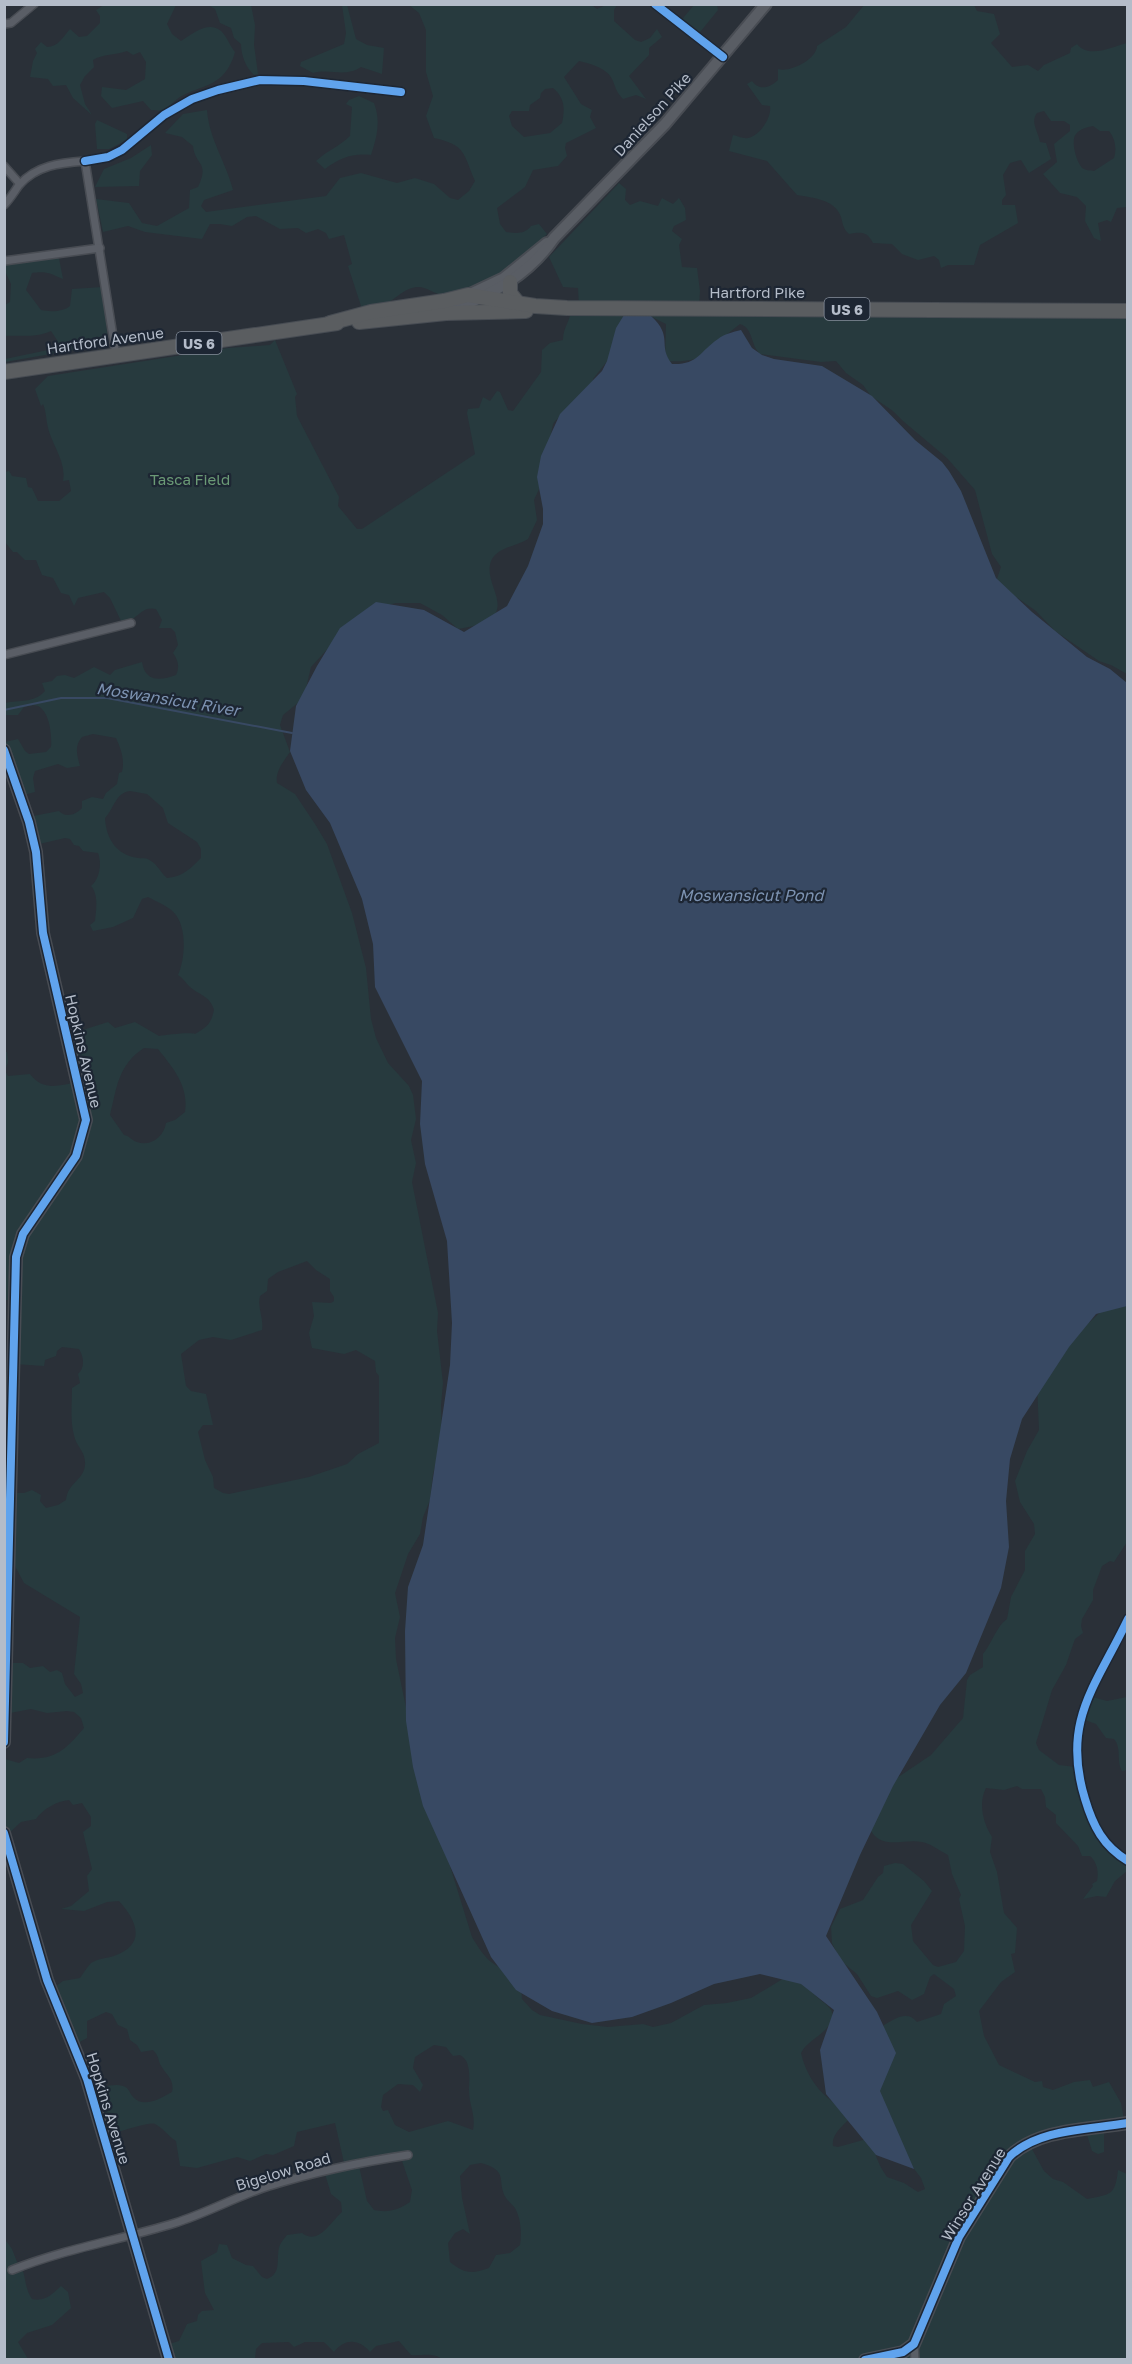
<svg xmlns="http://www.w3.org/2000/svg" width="1132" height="2364" font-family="'Golos Text',sans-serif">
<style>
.green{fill:#273a3e;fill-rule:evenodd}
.water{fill:#384963}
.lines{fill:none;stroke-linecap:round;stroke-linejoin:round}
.stream{stroke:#384963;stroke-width:2}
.street-casing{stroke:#484c53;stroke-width:10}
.secondary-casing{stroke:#484c53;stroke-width:14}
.highway-casing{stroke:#474c53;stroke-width:16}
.street{stroke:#5a5e66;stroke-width:7}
.secondary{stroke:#595d64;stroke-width:10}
.highway{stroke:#5a5d60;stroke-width:14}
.cycleway-casing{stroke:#1d2633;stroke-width:11}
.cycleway{stroke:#60a3ed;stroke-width:8}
.labels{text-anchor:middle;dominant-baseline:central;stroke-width:4.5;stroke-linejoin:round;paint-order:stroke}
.shield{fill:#1d2633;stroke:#878f9c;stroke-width:1.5}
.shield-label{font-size:14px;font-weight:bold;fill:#b4bcc9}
.street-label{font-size:15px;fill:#b4bcc9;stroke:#1d2633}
.park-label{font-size:15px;fill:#6b9a76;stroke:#1d2633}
.water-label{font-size:16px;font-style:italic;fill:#7c92b1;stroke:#1d2633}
</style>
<rect width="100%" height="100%" fill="#2a3038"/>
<g class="green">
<path d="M590 4 597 9 606 5H617L614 10V21L635 40 641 42 650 38 657 29 662 37 649 48V55L629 76 646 99 636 95 623 99C617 93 616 89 613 81 608 68 591 64 579 61L564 77 581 104 592 110 590 117 596 128 566 143 565 148 567 156 558 166 533 170 525 187 497 208 500 224 506 232C516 233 524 235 531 226L539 224 547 234C520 260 488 290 449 295 438 297 428 287 418 287 402 288 394 302 381 306 375 308 368 308 362 309L348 266 352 264 344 235 329 239 326 233 318 229 306 233 298 228 280 229 256 216 247 217 232 226 220 224H210L202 239 145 232 128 226 103 232 96 199 129 203 142 223 157 226 189 208 190 190 198 187C210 161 195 166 193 146L182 137 165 133 183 114 207 110C209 139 226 162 233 190L204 200 201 206 206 212 326 196 340 178 361 173 397 183 415 178 434 184 450 198 458 200 469 191 475 181C463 153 466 145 434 138L426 116 433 96 426 72V30L419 13 409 5ZM553 88C565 98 565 109 562 123L550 133 524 137 512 126 509 116 512 111H529L530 105 540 98 541 93 545 89Z"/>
<path d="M865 4 974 5 977 11 994 14 1000 34 991 43 1012 67 1028 65 1038 71 1044 65 1070 53 1071 48 1077 44C1089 59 1112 47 1127 43V207L1117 208 1111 222 1107 220 1098 223 1101 241 1094 238 1085 221 1086 206 1077 197 1060 193 1043 174 1057 162 1054 144 1070 131V125L1064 121H1051L1044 111 1037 113C1030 122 1038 131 1040 142L1046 143 1051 159 1029 173 1021 160 1010 163 1003 175 1006 195 1002 200V205H1015L1018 223 980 245 974 265H948L941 268 939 260 934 256 918 260 902 254 892 244 873 243C867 231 861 232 849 234 843 229 843 224 841 217 835 199 813 198 797 195L767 161 729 151 733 135C738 136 743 139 748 138 760 136 772 117 770 106L762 105 747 84 752 81C759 91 770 88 778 80V69C790 73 817 59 817 46L846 27ZM1093 126 1100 131H1109C1115 138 1117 149 1114 158L1094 171C1091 170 1087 171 1084 169 1077 166 1070 140 1076 134 1080 129 1087 127 1093 126Z"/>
<path d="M104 5H176L167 24 172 34 181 41C196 31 215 16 227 39 230 44 231 47 235 52 222 98 188 79 166 111L151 110 143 101 112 108 101 96 102 87 126 90 145 79 146 62 140 52 133 55 127 51C117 55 102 54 93 60L94 67 85 76 80 85 85 104 92 115 73 98 66 85 53 86 48 79 30 77 33 61 37 53 35 49 41 42 47 47C58 47 63 37 70 29L79 37 87 36 100 23V16L96 10Z"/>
<path d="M208 5H251L255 25 254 45 258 74 254 75C246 68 241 55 241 44L234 38 231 28 220 23 215 9Z"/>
<path d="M342 5H347L356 39 367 45 384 48 382 74 361 67C344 78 331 68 313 73L300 66 301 62 344 44 346 33Z"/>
<path d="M694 5H717L718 10 696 37 679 23Z"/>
<path d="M359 96 374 103C381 121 377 137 371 155 352 153 340 158 325 169L316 161C328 150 340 146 350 136L352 107 346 104 349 100Z"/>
<path d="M97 120 127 134V140L109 149H97L95 124Z"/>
<path d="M151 145 152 155 140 171 139 186 95 187 104 169 131 158Z"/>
<path d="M619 183 626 189 625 200 630 205 640 201 658 206 662 198 673 204 679 198 685 208 686 220 674 226 672 231 682 239 679 245 682 267 697 268 700 291 699 306 1127 309V674L1111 665 1099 661 1055 631 1036 611 1000 586 997 579 1001 567 992 554 975 490 947 458 903 421 893 411 871 396 863 385 846 373 836 361 821 362 760 354C750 345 754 329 740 324 708 347 712 364 665 361L666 324 646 314 625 317 615 351 593 379C594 399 563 409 553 424L540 487 534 500 537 520 528 539C517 546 499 547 492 559 478 586 531 618 458 629L442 615 420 603H396L379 607 332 644 311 667 306 688 299 702 283 715 280 725 290 752C284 761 275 771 277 783L295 794 315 824 327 844 352 913 366 968 371 1019 376 1038 388 1063 409 1086 413 1095 416 1119 411 1140 416 1163 412 1182 438 1313 437 1331 443 1383 441 1405 442 1438 433 1474 430 1500 423 1517 420 1534 408 1554 395 1593 400 1617 395 1638 396 1659 416 1756 472 1937C487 1962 491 1964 518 1976L521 1985 522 1999 532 2010 540 2015 582 2024 608 2027 643 2024 653 2027 671 2023 704 2005 727 2003 751 1998 791 1974C800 1981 808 1989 817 1997 829 2007 841 2013 825 2030 817 2038 806 2043 801 2053 805 2071 815 2088 829 2099 837 2106 844 2110 850 2118 843 2126 831 2134 833 2146L838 2147 874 2137C873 2152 878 2164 887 2177L904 2183 918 2192 925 2189 921 2178 912 2166 880 2111 877 2055 884 2025C895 2019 907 2010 917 2022L941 2014 944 2004 956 1996 954 1989 934 1974 930 1977 924 1994 912 2000 898 1991 877 1998 871 1996 857 1974 841 1961 832 1943 831 1927 840 1909 863 1900 878 1877 883 1873 884 1866 895 1863 903 1864 924 1881 932 1891 911 1925 913 1941 933 1965 938 1967 956 1962 964 1951 965 1926 959 1899 961 1895 952 1874 948 1855C940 1851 930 1843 922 1842 904 1838 881 1851 870 1829L885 1786 931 1755 963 1718 967 1680 970 1675 983 1667V1654C992 1643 996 1627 1007 1619L1011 1597 1025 1570V1551L1035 1534 1034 1524 1020 1502 1015 1481 1027 1451 1039 1430 1037 1383 1062 1337 1091 1321 1108 1305 1115 1303 1127 1306V1542L1114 1562 1110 1561 1102 1566 1093 1590V1600L1082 1619 1081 1626 1083 1633 1075 1639 1066 1665 1052 1690 1036 1743 1039 1750 1059 1765 1076 1767 1095 1829 1127 1861V1871L1115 1881 1106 1897 1097 1896 1083 1899 1093 1886 1092 1884 1097 1881C1099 1872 1097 1862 1090 1856H1082L1078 1846 1056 1823V1815L1046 1807 1045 1797 1041 1789H1022L1017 1786 1004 1790 986 1788C978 1803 983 1823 992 1837L990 1852 997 1872 1004 1913 1017 1928 1015 1953 1011 1954 1015 1972 1001 1982 979 2011 984 2036 999 2065 1035 2082 1042 2081 1043 2087 1053 2090 1074 2082 1090 2080 1093 2087 1109 2082 1121 2103 1124 2120 1104 2125V2152L1098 2154 1092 2151 1085 2128 1027 2140 1044 2171 1053 2179 1063 2182 1087 2199C1111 2194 1115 2196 1118 2170L1127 2174V2359L443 2360C434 2352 422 2356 411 2355L399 2341 376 2346 370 2352C359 2339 345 2338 334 2352L324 2342H305L294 2347 289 2342 262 2343 256 2349 255 2359H169L166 2345 179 2341 187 2324 197 2321 198 2315 202 2311 214 2310 205 2293 201 2261 217 2252 219 2244 227 2245 232 2258 246 2265 253 2266 262 2277 267 2279C282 2273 276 2260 279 2248 280 2243 284 2239 287 2235L302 2233C319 2246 331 2221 342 2212L341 2202 331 2194 325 2174 345 2167 335 2123 297 2132 294 2146 273 2155 266 2154 250 2161 237 2157 197 2168 180 2166 176 2141C167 2135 163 2128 155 2124 150 2121 113 2134 104 2136L91 2090C101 2088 113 2083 123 2086 129 2088 129 2092 133 2097 144 2109 161 2098 172 2092 175 2079 165 2074 160 2064 158 2058 158 2055 153 2050L141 2052 137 2045 130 2040 127 2029 118 2025 112 2014 106 2012 87 2021V2038L74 2045 52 1989 63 1981 80 1978C83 1974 87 1967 91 1963 97 1959 107 1958 114 1956 147 1944 137 1921 119 1901L107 1902 84 1911 61 1909 71 1906 89 1891 87 1876 92 1869 83 1832 91 1826V1817L82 1803 73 1805 69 1800C57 1801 43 1809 36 1819L21 1822 6 1836 5 1834V1759L19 1763 27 1758C55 1761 67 1748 84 1728L81 1718 74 1712 67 1711 47 1713 31 1709 5 1714 6 1663H23L30 1668 43 1666 50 1672 57 1670 62 1673 65 1684 75 1697 83 1693 81 1684 74 1674 80 1617 24 1583 15 1566H5V1496H10L11 1493H24L32 1490 41 1495 40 1501 46 1508 58 1505 66 1500C68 1482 84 1480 85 1465 86 1451 76 1447 74 1435 70 1421 72 1403 72 1388L80 1383 78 1374C85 1368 84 1357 79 1349L62 1347 57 1351 56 1356 45 1360 44 1366 14 1364V1300H4L5 1052H7L8 1062 5 1071 8 1076 30 1074C43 1091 57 1086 77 1082L67 1035 108 1022 115 1028 135 1022 159 1036C165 1035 190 1032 195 1034 207 1027 211 1024 214 1010 210 995 198 995 189 986 184 981 183 978 178 975 185 959 187 930 176 915 169 906 157 902 148 897L142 899 133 918 113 927 93 931 90 925 95 921C96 910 99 895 91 886 100 879 102 863 98 853L83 851 79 846 74 845 70 839 65 838 35 845 28 817 59 811C65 818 76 815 82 808V801L92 797 103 799 106 793 117 784 119 773 122 772C125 760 121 749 116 738L93 734 82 737C74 746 77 755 80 766L67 768 58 764 35 771 33 778 35 792 20 796 5 750V742L18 739 25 751 29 754 46 752 51 747C52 736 50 712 38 706 34 704 28 706 24 707L18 715H5V703C19 700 35 703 45 691L42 683 52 681 57 676 65 675 74 678 94 667 110 675 115 670 142 662C145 682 160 681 176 675 180 667 178 660 173 653L178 645 175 632 171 628H159L162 620 156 609C140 605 137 622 122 623L110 598 104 592 78 598 74 606 69 595 61 593 53 578 42 575 36 560H25L17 552H13L5 542V472L9 471 12 476 26 478 28 487 32 488 38 501H59L71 491 69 480 63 481C67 461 50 443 47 423 46 417 46 411 43 404L41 406 35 389 48 376 228 348 270 345 275 340 297 394 295 397 297 416 339 497 338 506 357 529H362L475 454 467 413 468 409 479 408 483 397 490 401 497 391 500 392 508 410 513 411 541 372 542 350 550 343 563 340C563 326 571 322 571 307L579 306 578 288 563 287 549 257ZM130 791 147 794 163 808 168 823 197 842 201 849V858C190 869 182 877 167 878 161 873 157 864 151 861 146 857 143 859 138 858 116 855 106 838 105 818 114 809 115 793 130 791ZM144 1048 158 1049C173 1068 189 1086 185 1112L175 1120 166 1123C164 1137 150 1147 137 1142 131 1140 130 1136 124 1135L110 1115C117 1087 118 1065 144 1048ZM307 1261 316 1270 330 1279V1291L334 1297V1301L331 1303 312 1302 314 1316 309 1333 312 1348 344 1354 356 1350 375 1361 376 1372 379 1376V1443L358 1454 347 1464 309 1477 229 1494 223 1493 214 1488 213 1477 205 1460 198 1432 203 1425H213L206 1394 191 1391 186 1386 181 1354 199 1340 213 1337 231 1340 262 1330C264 1318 257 1308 260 1296L267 1291 268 1279 278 1272ZM434 2045 446 2047 453 2056 460 2055C472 2061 469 2080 469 2090 469 2105 476 2115 473 2130L448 2121 409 2132 395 2125 388 2110 383 2111 381 2107 383 2095 398 2084 413 2085 420 2092 423 2085 413 2068 415 2057ZM402 2161 412 2190 410 2202C398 2210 389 2213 374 2210L367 2201 359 2166ZM481 2163C510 2171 496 2181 506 2198 508 2201 513 2205 515 2208 521 2219 522 2234 520 2245L510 2253 496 2255 489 2268C471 2274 465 2274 450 2262L448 2243 455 2233 463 2229 470 2234 462 2198 460 2176 470 2165Z"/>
<path d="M58 253 63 279C50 274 48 271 32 273L26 290 41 310C50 312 63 312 70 306L72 289 103 287 108 344 5 362V359L48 350 53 347 57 340 51 331C36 338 21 335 5 336V305L10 302 11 284 5 271 6 258Z"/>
<path d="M1089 1696 1107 1701 1127 1697V1770L1122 1771C1116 1761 1122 1748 1114 1739L1106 1738 1096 1724 1082 1719Z"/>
<path d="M4 2238 12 2249 19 2267 22 2268C26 2279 25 2289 32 2299 44 2302 53 2294 61 2286L68 2292 71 2308 52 2325 27 2333 18 2342 28 2359H5Z"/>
</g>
<path class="water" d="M624 315 651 316C674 337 657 345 672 364 698 365 699 352 718 339 724 334 733 332 741 330L752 348 762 355 774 359 822 366 872 396 915 440 942 462 949 471 961 491 996 578 1032 612 1087 657 1110 669 1127 683V1306L1096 1314 1069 1347 1022 1419 1010 1459 1006 1501 1009 1547 1001 1588 966 1673 940 1705 893 1786 860 1855 826 1936 877 2012 896 2053 880 2091 914 2169 876 2155 826 2094 820 2050 834 2010 801 1984 760 1974 714 1984 671 2003 632 2017 592 2023 552 2011 516 1990 491 1957 423 1806 413 1767 406 1721 405 1631 408 1587 423 1545 450 1365 452 1323 447 1241 425 1164 420 1124 422 1081 375 987 373 944 362 899 330 823 306 790 290 751 296 706 317 666 340 628 376 602 424 610 464 632 507 606 528 566 543 524V509L537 477 541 456 560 414 602 371 607 361 616 328Z"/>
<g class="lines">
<path class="stream" d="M4 710 61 698H107L292 733"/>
<defs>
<g id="street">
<path d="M655 4 723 57"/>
<path d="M4 24 11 23 34 4"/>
<path d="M85 161 108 157 122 150 164 115 192 99 218 90 260 80 304 81 401 92"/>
<path d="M4 166 20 184"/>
<path d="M4 205C10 199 14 192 19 185 37 165 60 163 85 161L116 355"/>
<path d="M4 261 100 248"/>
<path d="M4 655 131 623"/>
<path d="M1128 1619C1096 1686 1061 1721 1085 1799 1093 1826 1103 1846 1128 1861"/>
<path d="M12 2270C67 2248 120 2240 175 2223 207 2213 237 2196 269 2186 314 2172 361 2162 408 2155"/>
<path d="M914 2344 915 2360"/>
</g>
<g id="secondary">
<path d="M468 295 504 278 547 243"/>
<path d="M452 311C493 293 528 276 554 238L665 124 766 4"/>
<path d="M4 750 29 822 36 852 43 933 86 1120 76 1156 23 1234 16 1257 4 1742"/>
<path d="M4 1833 47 1980 87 2079 169 2360"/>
<path d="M865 2360 903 2352 914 2344 959 2237 1009 2157C1039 2128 1088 2130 1128 2123"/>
</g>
<g id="highway">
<path d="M510 282V293L518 303"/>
<path d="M359 322 446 313 526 311"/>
<path d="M330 323 371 312 444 301 468 295 535 306 567 308 1128 311"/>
<path d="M4 372 337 323"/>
</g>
</defs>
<use href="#street" class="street-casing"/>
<use href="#secondary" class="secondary-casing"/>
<use href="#highway" class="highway-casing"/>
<use href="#street" class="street"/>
<use href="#secondary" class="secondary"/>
<use href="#highway" class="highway"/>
<defs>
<g id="cycleway">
<path d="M655 4 723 57"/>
<path d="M85 161 108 157 122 150 164 115 192 99 218 90 260 80 304 81 401 92"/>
<path d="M4 750 29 822 36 852 43 933 86 1120 76 1156 23 1234 16 1257 4 1742"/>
<path d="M1128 1619C1096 1686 1061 1721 1085 1799 1093 1826 1103 1846 1128 1861"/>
<path d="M4 1833 47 1980 87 2079 169 2360"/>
<path d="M865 2360 903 2352 914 2344 959 2237 1009 2157C1039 2128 1088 2130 1128 2123"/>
</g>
</defs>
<use href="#cycleway" class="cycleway-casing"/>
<use href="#cycleway" class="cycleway"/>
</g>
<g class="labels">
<g class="shield">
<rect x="824.5" y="298" width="45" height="22" rx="4.5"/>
<rect x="176.5" y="332" width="45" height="22" rx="4.5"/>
</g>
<g class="shield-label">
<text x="847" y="309">US 6</text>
<text x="199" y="343">US 6</text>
</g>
<g class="street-label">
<text transform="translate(652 114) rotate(-48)">Danielson Pike</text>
<text x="757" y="292">Hartford Pike</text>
<text transform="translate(105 340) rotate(-8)">Hartford Avenue</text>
<text transform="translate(84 1051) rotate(77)">Hopkins Avenue</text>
<text transform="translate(109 2108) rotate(73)">Hopkins Avenue</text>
<text transform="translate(283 2171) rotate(-17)">Bigelow Road</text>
<text transform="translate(973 2194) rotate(-58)">Winsor Avenue</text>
</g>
<g class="park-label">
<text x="190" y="479">Tasca Field</text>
</g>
<g class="water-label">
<text transform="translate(168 699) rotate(9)">Moswansicut River</text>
<text x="751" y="895">Moswansicut Pond</text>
</g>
</g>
<rect width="1132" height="2364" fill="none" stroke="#b4bcc9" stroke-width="12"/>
</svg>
